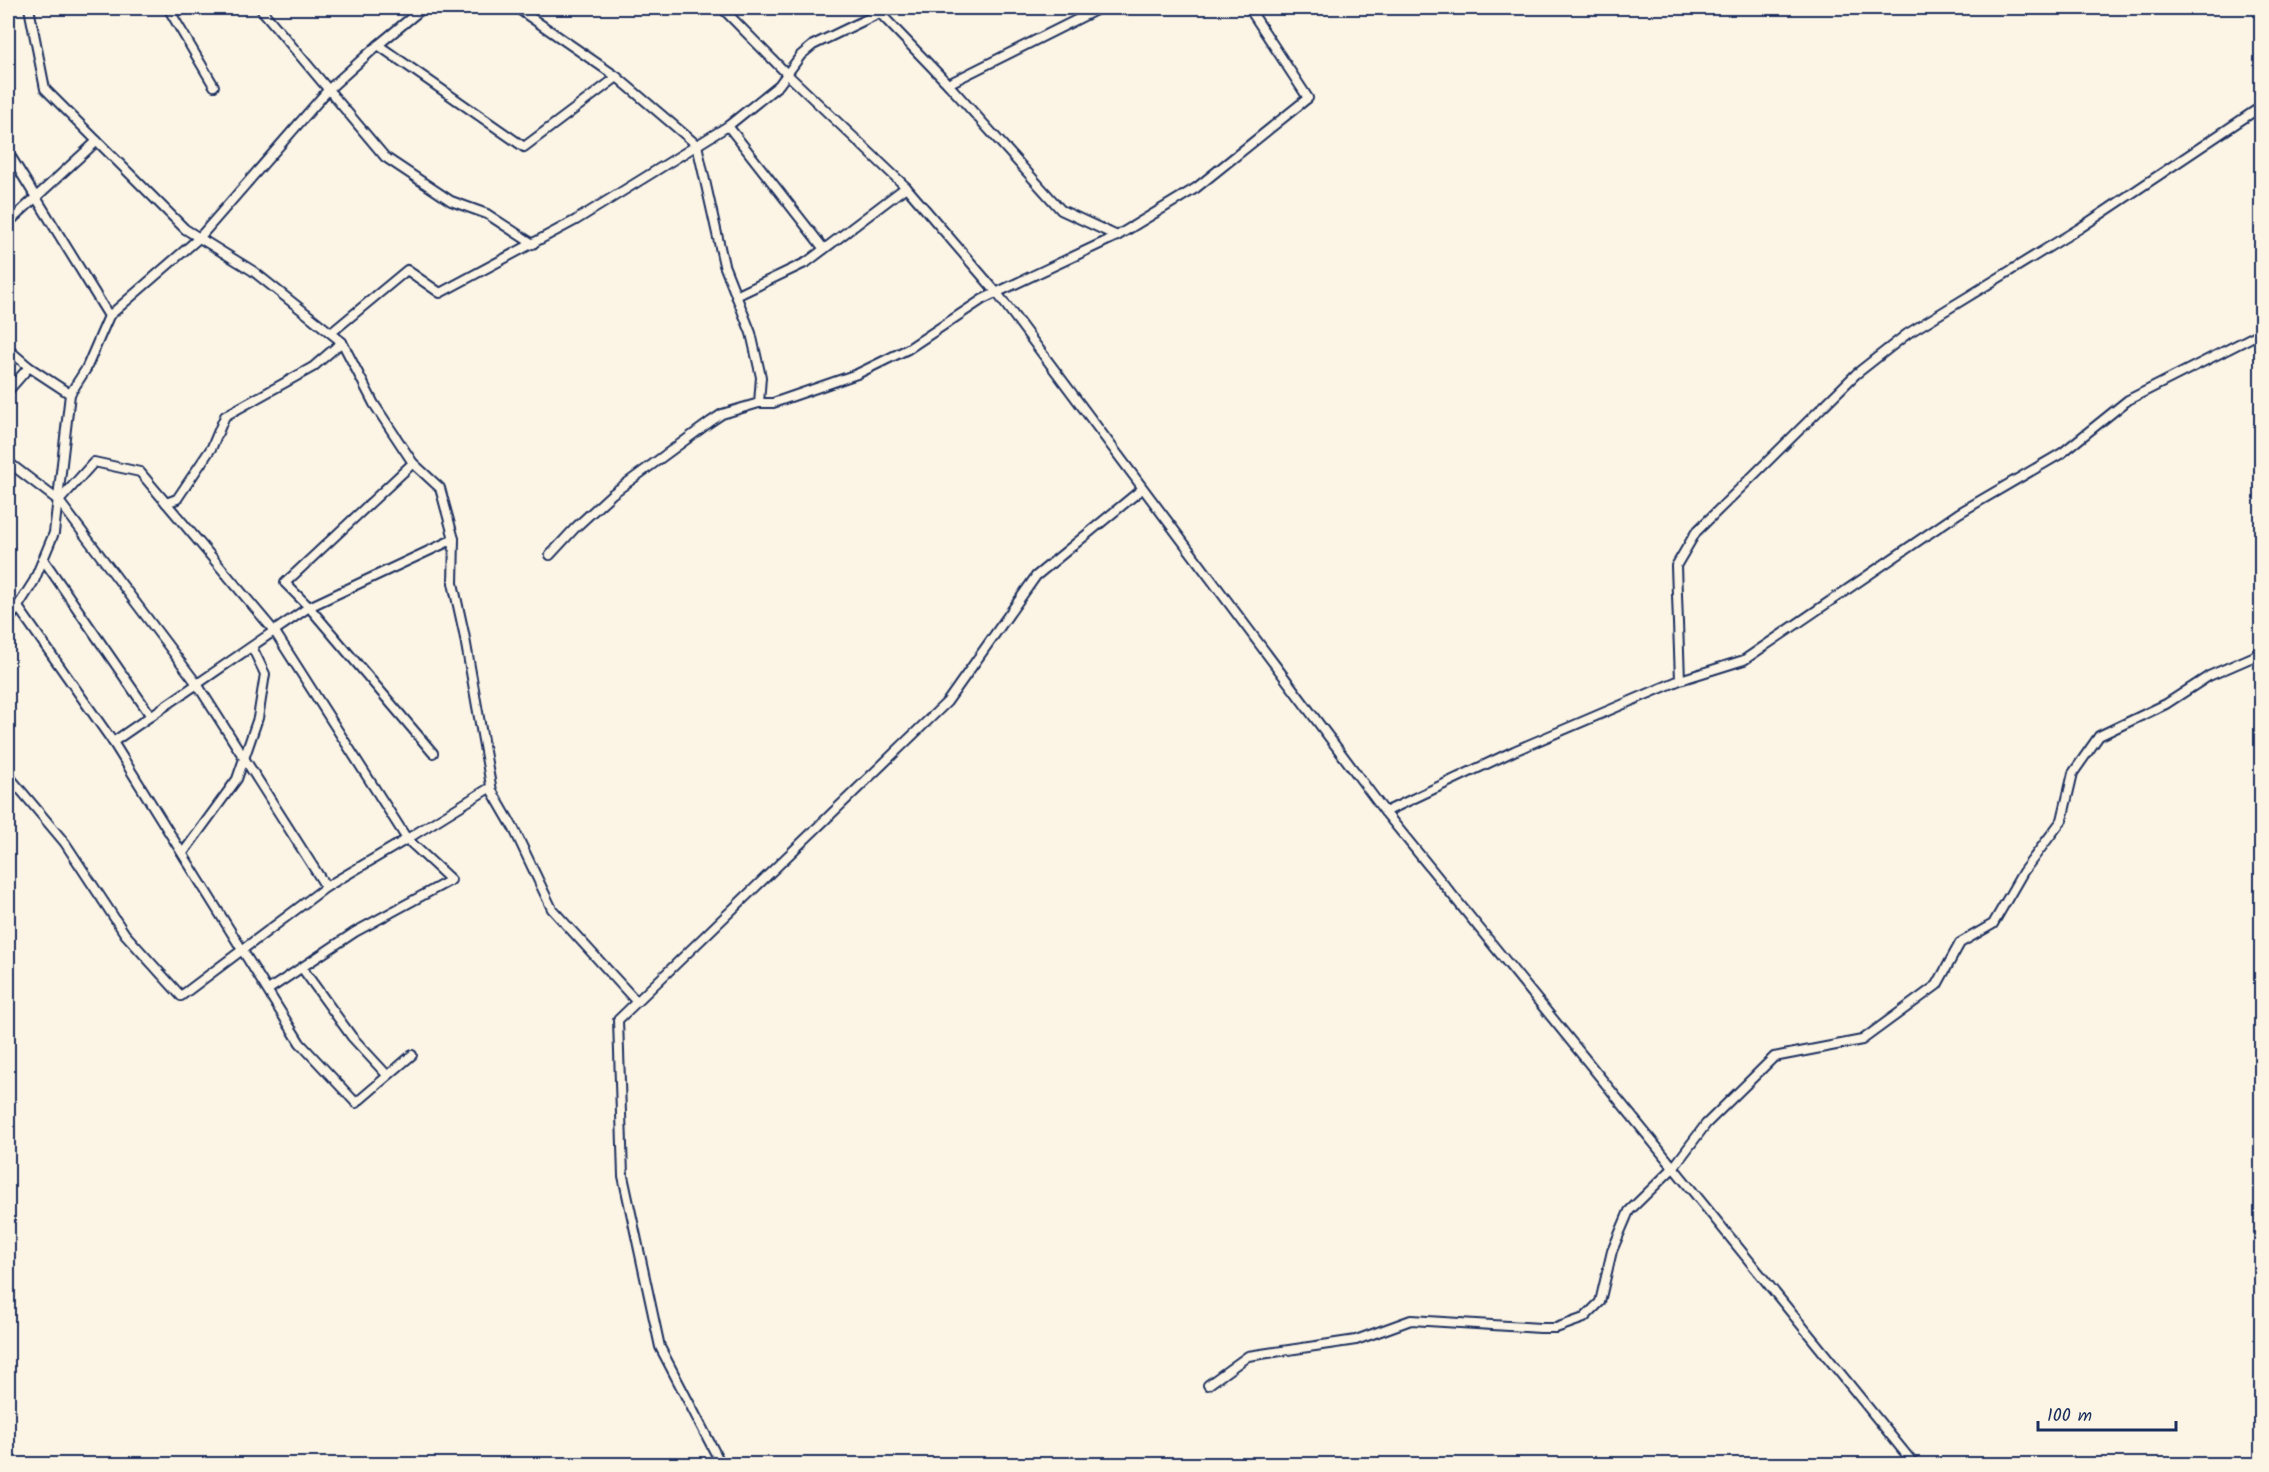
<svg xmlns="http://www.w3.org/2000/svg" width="2269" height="1472" font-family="Kalam,sans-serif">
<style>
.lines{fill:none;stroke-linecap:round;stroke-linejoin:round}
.minor-casing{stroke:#1b2f5e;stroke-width:12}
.minor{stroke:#fcf5e5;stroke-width:8}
</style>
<rect width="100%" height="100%" fill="#fcf5e5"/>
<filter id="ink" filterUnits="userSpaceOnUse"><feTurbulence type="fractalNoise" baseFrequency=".0167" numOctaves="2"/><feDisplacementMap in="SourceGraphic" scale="12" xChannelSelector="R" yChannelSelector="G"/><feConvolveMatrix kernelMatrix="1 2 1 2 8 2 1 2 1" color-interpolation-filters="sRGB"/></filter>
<g filter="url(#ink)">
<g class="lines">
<defs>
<g id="minor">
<path d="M29 8 45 89 185 229 253 271 342 342 374 404 413 463 440 488 454 539 453 583 464 633 492 791 514 829 552 909 636 1001"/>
<path d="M168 8 214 86"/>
<path d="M260 8 385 157 451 201 487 214 533 244"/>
<path d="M423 8 378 45 524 147 617 77"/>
<path d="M517 8 617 77 697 145 724 265 751 333 761 377 759 403"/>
<path d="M722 8 788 75 906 187 997 293 1385 812 1914 1464"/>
<path d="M875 8 948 84 1100 8"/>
<path d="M948 84 1061 210 1117 236"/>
<path d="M728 126 824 249"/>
<path d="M8 152 109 316 86 369 70 394"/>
<path d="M8 223 97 141"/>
<path d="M736 296 807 262 906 187"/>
<path d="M109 316 199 238 329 89 378 45"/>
<path d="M331 333 407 270 440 293 576 220 728 126 779 85 801 55 813 45 890 8"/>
<path d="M8 349 29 367"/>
<path d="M8 391 29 367 70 394 54 533 34 581 8 622"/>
<path d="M8 462 59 501 197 684 326 887"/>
<path d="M413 463 285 583 309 607 433 753"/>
<path d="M166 503 177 499 212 447 225 416 313 367 342 342"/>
<path d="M550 555 575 528 612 494 710 422 722 414 759 403H773L857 374 908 349 983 299 1117 236 1196 188 1308 98 1249 8"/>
<path d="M43 559 151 716"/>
<path d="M18 607 113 742 309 607 454 539"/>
<path d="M1680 680 1676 566 1696 532 1856 374 1907 334 2080 228 2262 106"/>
<path d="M113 742 300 1043 356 1103 412 1055"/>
<path d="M8 775 65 843 125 934 181 996 326 887 407 839 275 632 140 472 94 462 59 501"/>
<path d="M1385 812 1514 751 1680 680 1744 660 1959 513 2062 453 2128 400 2262 332"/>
<path d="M183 853 237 779 258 718 265 674 252 647"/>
<path d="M302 968 352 1037 387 1075"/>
<path d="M268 990 355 932 451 880 407 839 491 787"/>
<path d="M1208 1385 1248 1356 1356 1340 1411 1320 1540 1328H1556L1584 1318 1600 1302 1612 1251 1629 1211 1673 1168 1706 1124 1774 1057 1862 1040 1937 985 1960 943 1993 924 2023 872 2062 820 2073 773 2099 736 2166 704 2209 676 2255 656 2262 647"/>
<path d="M721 1464 660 1347 623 1176 618 1020 947 702 1036 576 1142 489"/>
</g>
</defs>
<use href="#minor" class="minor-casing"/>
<use href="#minor" class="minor"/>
</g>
</g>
<rect width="2269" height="1472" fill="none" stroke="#fcf5e5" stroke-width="30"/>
<rect x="15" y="15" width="2239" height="1442" fill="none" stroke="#1b2f5e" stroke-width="2" filter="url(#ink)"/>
<path d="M2038 1421v9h138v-9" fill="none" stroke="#1b2f5e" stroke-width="3"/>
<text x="2047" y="1421" font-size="18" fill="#1b2f5e" stroke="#fcf5e5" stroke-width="4.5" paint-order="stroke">100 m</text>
</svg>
